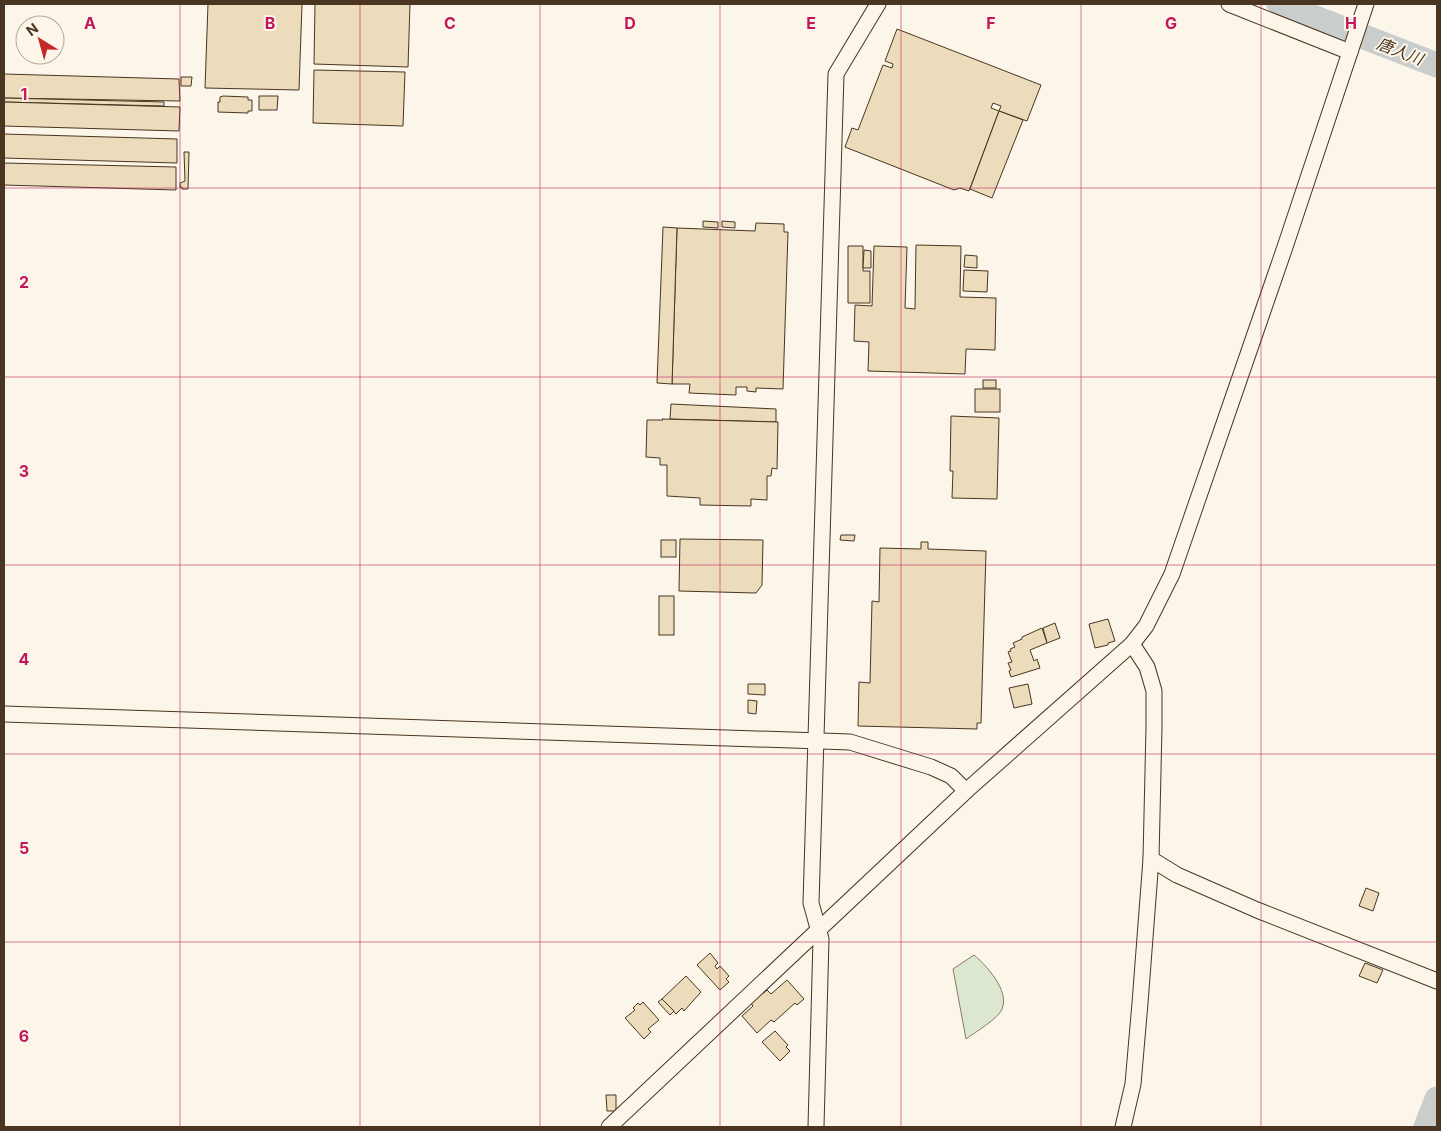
<svg xmlns="http://www.w3.org/2000/svg" width="1441" height="1131" font-family="Inter,'Noto Sans JP',sans-serif">
<style>
.green{fill:#dce7d0;stroke:#887966}
.lines{fill:none;stroke-linecap:round;stroke-linejoin:round}
.river{stroke:#c9cecd;stroke-width:25}
.building{fill:#ecdcbc;stroke:#4a3520}
.minor-casing{stroke:#4a3520;stroke-width:17}
.minor{stroke:#fbf6e9;stroke-width:15}
.grid{fill:none;stroke:#c2185b;stroke-width:1;stroke-opacity:0.55}
.labels{text-anchor:middle;dominant-baseline:central;stroke-width:4;stroke-linejoin:round;paint-order:stroke}
.water-label{font-size:16px;font-style:italic;fill:#4a3520;stroke:#fbf6e9}
.grid-label{font-size:16px;text-anchor:middle;font-weight:bold;fill:#c2185b;stroke:#fbf6e9;stroke-width:4;stroke-linejoin:round;paint-order:stroke}
</style>
<rect width="100%" height="100%" fill="#fbf6e9"/>
<path class="green" d="M974 955C986 965 1010 991 1002 1009 999 1018 974 1033 966 1039L953 969Z"/>
<g class="lines">
<g class="river">
<path d="M1279 4 1437 65"/>
<path d="M1426 1127 1437 1099"/>
</g>
</g>
<g class="building">
<path d="M208 4H302L299 90 205 88Z"/>
<path d="M315 4H410L408 67 314 64Z"/>
<path d="M897 29 1041 85 1027 121 999 111 1001 106 993 103 991 108 999 111 969 191 960 188 954 190 845 147 852 128 858 130 883 65 892 68 893 64 885 61Z"/>
<path d="M314 70 405 72 403 126 313 123Z"/>
<path d="M4 74 179 79 180 101 4 98Z"/>
<path d="M181 77H192L191 86H181Z"/>
<path d="M223 96 248 97V100H252V111H248V113L218 112V102H220V97Z"/>
<path d="M259 96H278L277 110H259Z"/>
<path d="M4 98 164 102V106L4 102Z"/>
<path d="M4 102 180 107 179 131 4 126Z"/>
<path d="M999 111 1023 120 992 198 970 189Z"/>
<path d="M4 134 177 139V163L4 158Z"/>
<path d="M184 152H189L188 189H182V187H180V183L185 181Z"/>
<path d="M4 163 176 167V190L4 185Z"/>
<path d="M703 221 718 222V228L703 227Z"/>
<path d="M722 221 735 222V228L722 227Z"/>
<path d="M756 223 784 224V232H788L783 389 756 388V392L747 391V387H736V395L689 393 690 384H672L677 228 755 231Z"/>
<path d="M663 227 677 228 672 384 657 383Z"/>
<path d="M916 245 961 246 960 297 996 298 995 350 966 349 965 374 868 371 869 342 854 341 855 305 872 306 874 246 907 247 905 308 915 309Z"/>
<path d="M848 246H863V271H870V303H848Z"/>
<path d="M864 250 871 251V268H863Z"/>
<path d="M965 255 977 256V268L964 267Z"/>
<path d="M964 270 988 271 987 292 963 291Z"/>
<rect x="983" y="380" width="13" height="8"/>
<rect x="975" y="389" width="25" height="23"/>
<path d="M671 404 776 409V422L670 419Z"/>
<path d="M951 416 999 418 997 499 952 498 953 471H950Z"/>
<path d="M662 419 778 422 777 469 772 468 771 476H767V500L751 499V506L700 505V498L667 496V465H660V458L646 457 647 420H663Z"/>
<path d="M841 535H855L854 541 840 540Z"/>
<path d="M680 539 763 540 762 585 756 593 679 591Z"/>
<rect x="661" y="540" width="15" height="17"/>
<path d="M921 542H928V549L986 551 981 723H977V729L858 726 859 682 870 683 872 601 879 602 880 548 921 549Z"/>
<rect x="659" y="596" width="15" height="39"/>
<path d="M1108 619 1115 641 1108 643V645L1095 648 1089 624Z"/>
<path d="M1055 623 1060 638 1047 643 1043 628Z"/>
<path d="M1042 628 1047 643 1030 650 1034 661 1037 659 1040 668 1011 677 1009 671 1011 670 1008 663 1012 662 1008 652 1011 651 1010 649 1015 647 1013 643 1022 639V637Z"/>
<path d="M748 684H765V695L748 694Z"/>
<path d="M1028 684 1032 704 1014 708 1009 688Z"/>
<path d="M748 700 757 701 756 714 748 713Z"/>
<path d="M1366 888 1379 893 1373 911 1359 906Z"/>
<path d="M710 953 718 963 715 966 717 969 720 966 729 976 726 979 729 982 720 990 697 965Z"/>
<path d="M1365 963 1383 970 1377 983 1359 976Z"/>
<path d="M686 976 701 992 684 1011 682 1008 676 1014 662 999Z"/>
<path d="M787 980 804 999 797 1005 795 1003 774 1022 771 1020 757 1033 742 1016 753 1006 751 1003 767 990 771 994Z"/>
<path d="M662 999 674 1011 670 1015 658 1002Z"/>
<path d="M643 1002 659 1020 648 1029 651 1032 644 1039 625 1018 635 1010 633 1008 638 1003 640 1005Z"/>
<path d="M775 1031 788 1045 786 1047 790 1051 780 1061 762 1042Z"/>
<path d="M606 1095H616V1111H607Z"/>
</g>
<g class="lines">
<defs>
<g id="minor">
<path d="M1229 4 1350 52"/>
<path d="M4 714 850 742 931 767 951 776 966 791"/>
<path d="M1151 859 1177 875 1257 910 1437 981"/>
<path d="M609 1127 966 791 1132 644 1146 626 1172 574 1285 247 1366 4"/>
<path d="M816 1127 821 939 811 903 836 74 878 4"/>
<path d="M1123 1127 1133 1084 1140 1003 1151 859 1154 727V691L1147 667 1132 644"/>
</g>
</defs>
<use href="#minor" class="minor-casing"/>
<use href="#minor" class="minor"/>
</g>
<path class="grid" d="M180 4V1127M360 4V1127M540 4V1127M720 4V1127M901 4V1127M1081 4V1127M1261 4V1127M4 188H1437M4 377H1437M4 565H1437M4 754H1437M4 942H1437"/>
<g class="labels">
<g class="water-label">
<text transform="translate(1400 51) rotate(21)">唐人川</text>
</g>
</g>
<g class="grid-label">
<text x="90" y="29">A</text>
<text x="270" y="29">B</text>
<text x="450" y="29">C</text>
<text x="630" y="29">D</text>
<text x="811" y="29">E</text>
<text x="991" y="29">F</text>
<text x="1171" y="29">G</text>
<text x="1351" y="29">H</text>
<text x="24" y="100">1</text>
<text x="24" y="288">2</text>
<text x="24" y="477">3</text>
<text x="24" y="665">4</text>
<text x="24" y="854">5</text>
<text x="24" y="1042">6</text>
</g>
<rect width="1441" height="1131" fill="none" stroke="#4a3520" stroke-width="10"/>
<g transform="translate(40 40) rotate(323)"><circle r="24" fill="#fbf6e9" stroke="#b4a999"/>
<path d="M0-4L9 19L0 12L-9 19Z" fill="#c62828"/>
<text y="-8" font-size="14" font-weight="bold" text-anchor="middle" fill="#4a3520">N</text>
</g>
</svg>
